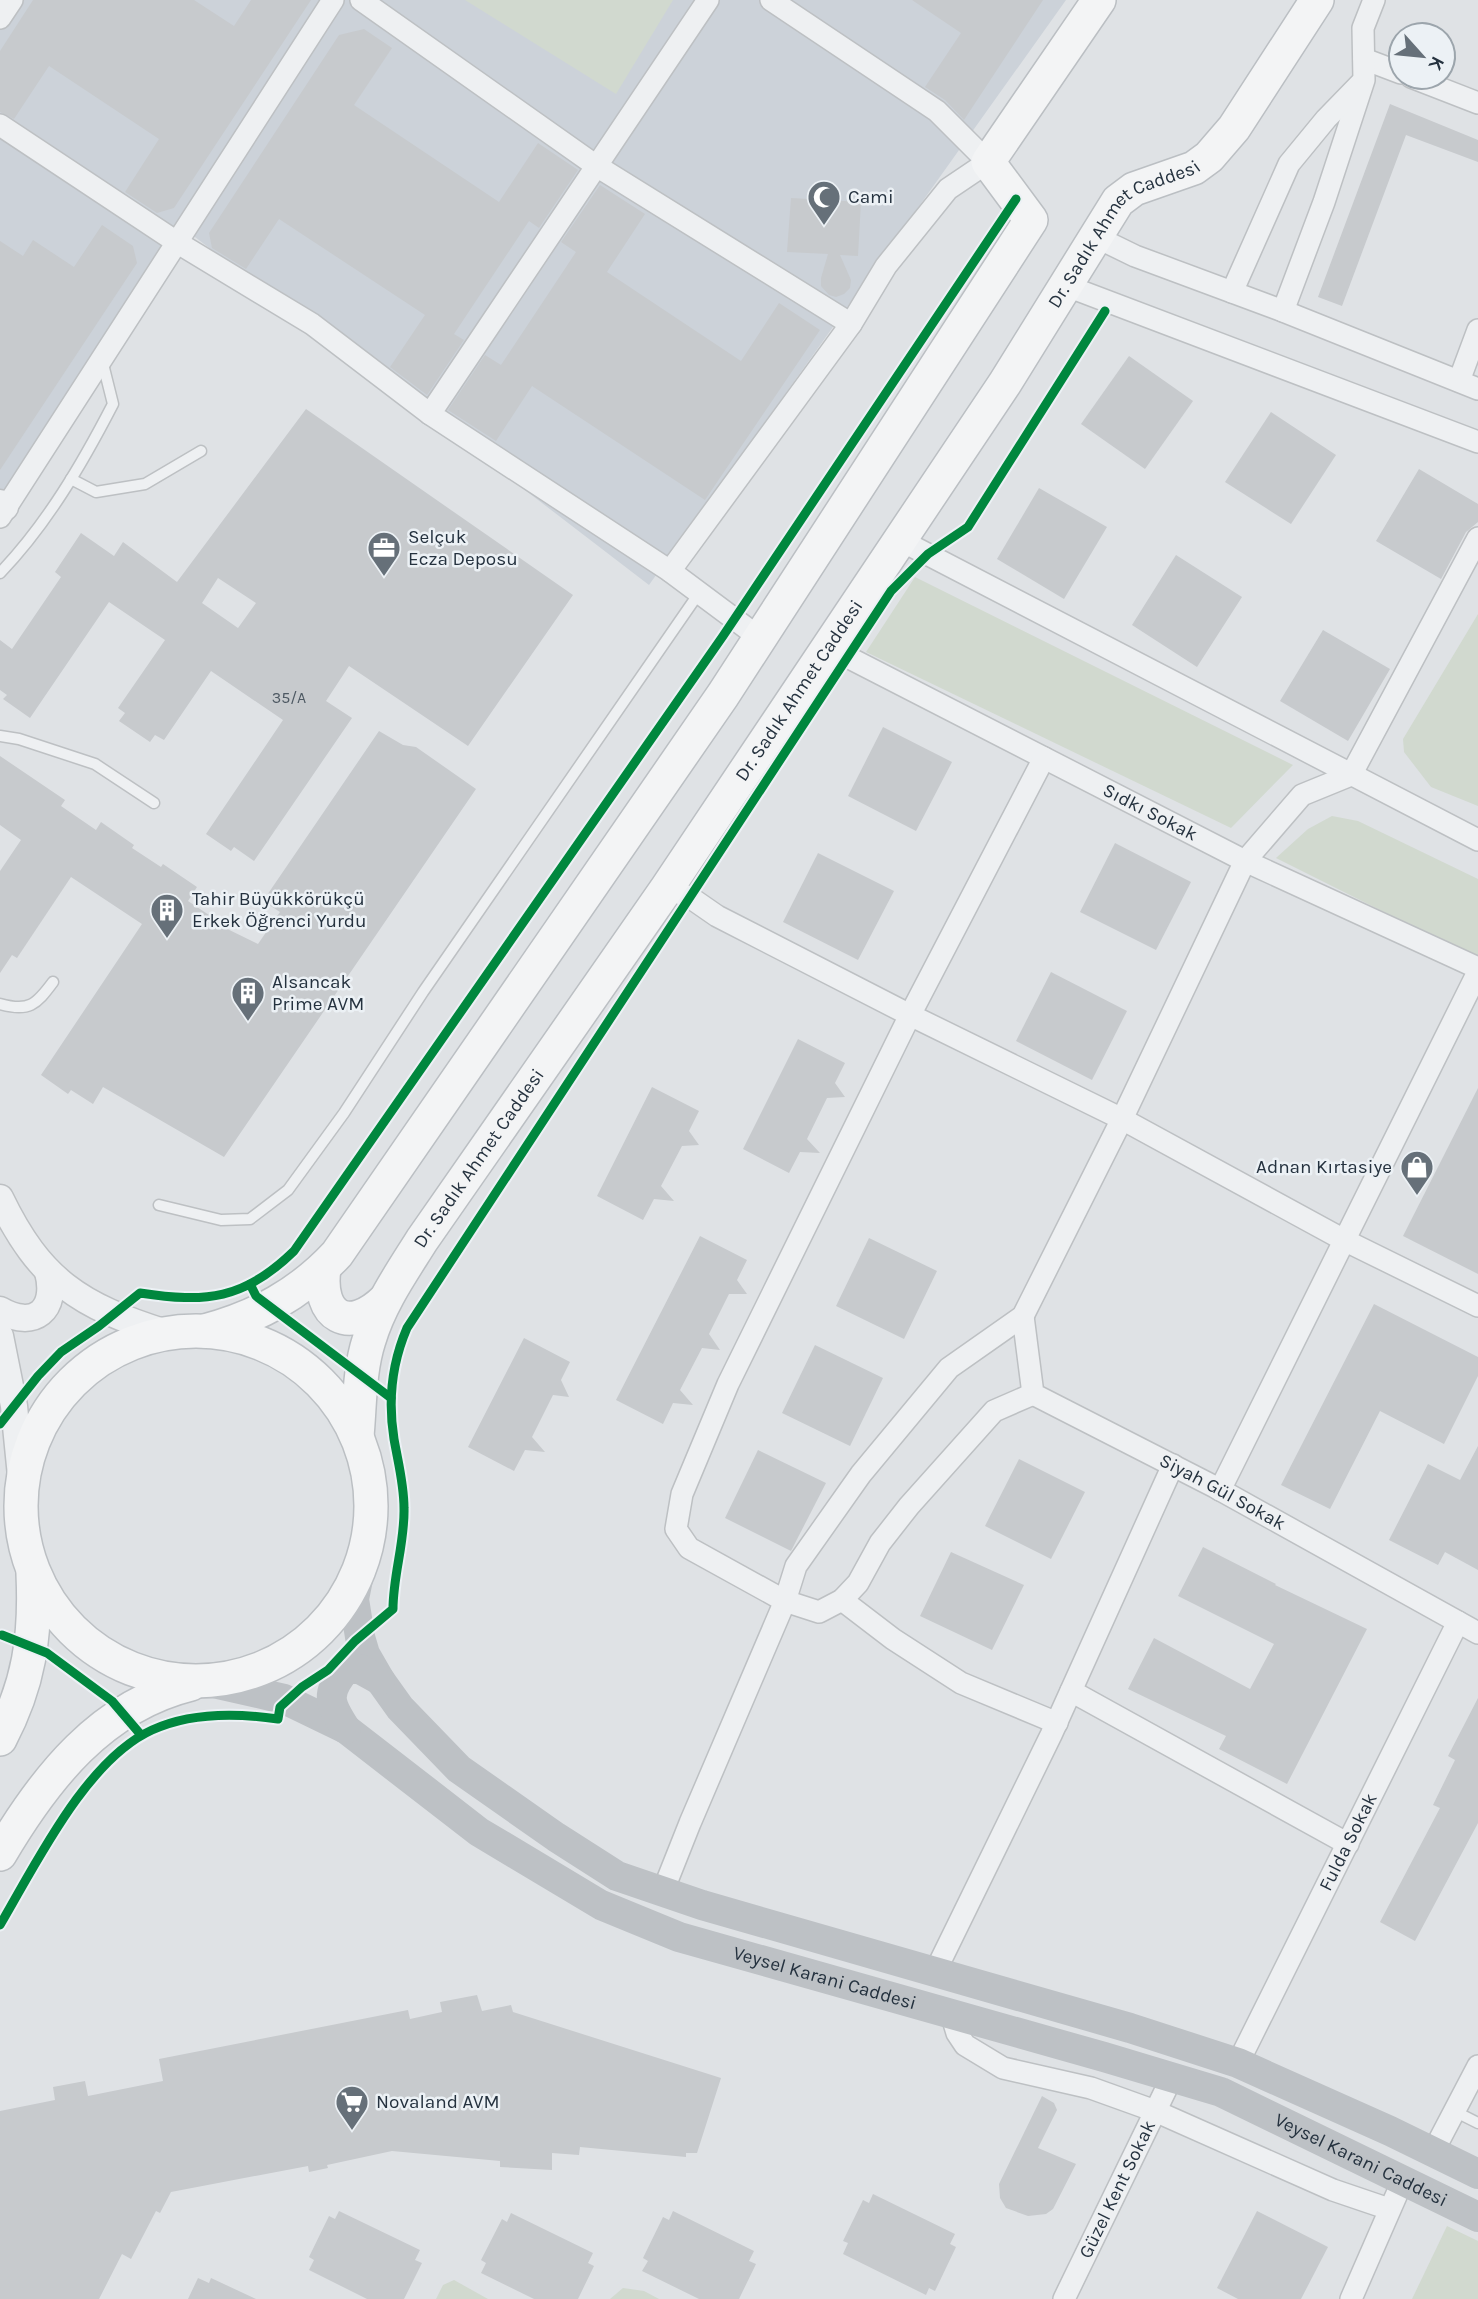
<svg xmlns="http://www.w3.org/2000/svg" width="1478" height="2299" font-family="Karla,sans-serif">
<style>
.built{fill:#ccd2d9}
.green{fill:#d1d9cf}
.building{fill:#c7cacd;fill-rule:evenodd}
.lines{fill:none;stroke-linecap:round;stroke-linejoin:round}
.service-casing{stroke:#bdc0c3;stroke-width:13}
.minor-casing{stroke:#bdc0c3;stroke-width:24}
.tertiary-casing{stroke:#bdc0c3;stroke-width:29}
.primary-casing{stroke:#bbbfc3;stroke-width:36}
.service{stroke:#eef0f2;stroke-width:10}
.minor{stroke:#eef0f2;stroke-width:21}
.tertiary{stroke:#eef0f2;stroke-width:26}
.secondary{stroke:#bdc1c5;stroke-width:30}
.primary{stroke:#f3f4f5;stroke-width:33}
.cycleway-casing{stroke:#ecf1f5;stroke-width:13}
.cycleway{stroke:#00873e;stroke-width:9}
.labels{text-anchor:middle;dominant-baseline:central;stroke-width:5;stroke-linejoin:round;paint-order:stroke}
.number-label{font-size:16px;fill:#4e5963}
.poi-label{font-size:19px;fill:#25323f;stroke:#ecf1f5;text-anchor:start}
.street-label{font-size:19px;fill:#25323f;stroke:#ecf1f5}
</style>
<rect width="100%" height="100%" fill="#dfe2e5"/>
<path class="built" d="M0 0H1066L649 585 178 224 0 510Z"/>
<g class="green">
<path d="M465 0H673L616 94Z"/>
<path d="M915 577 1293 765 1231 828 866 652Z"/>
<path d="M1478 614V806L1431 787 1404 752 1403 739Z"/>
<path d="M1332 816 1358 821 1478 879V959L1276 858 1308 829Z"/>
<path d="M1447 2226 1478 2241V2299H1412Z"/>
<path d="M454 2280 488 2299H436L443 2285Z"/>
<path d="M623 2288 644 2291 659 2299H610Z"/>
</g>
<g class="building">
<path d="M33 0H194L234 26 251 0H311L174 208 157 213 125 192 159 139 49 66 14 119 0 112V51Z"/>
<path d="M912 0H1043L964 120 945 100 925 87 961 33Z"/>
<path d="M364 29 392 48 354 105 499 202 538 143 578 170 539 228 529 221 454 334 464 340 427 395 390 367 425 315 279 219 246 269 212 248 209 233 339 35Z"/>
<path d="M1390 104 1478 140V162L1406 135 1342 306 1318 297Z"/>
<path d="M600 185 645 214 607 272 741 361 779 303 820 330 705 500 532 386 496 441 448 410 485 355 501 365 576 252 561 242Z"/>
<path d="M791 198 861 202 858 256 840 255 851 280 850 288 844 294 836 297 829 295 821 286V278L828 254 787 252Z"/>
<path d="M102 225 133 246 137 263 0 470V241L23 256 33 240 74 267Z"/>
<path d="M1129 356 1193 401 1145 469 1081 424Z"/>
<path d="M306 409 573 595 468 746 349 666 326 701 352 718 254 861 234 847 231 851 206 834 283 720 211 671 164 740 155 735 150 742 119 721 125 713 118 708 165 640 109 602 30 718 3 699 7 695 0 690V640L12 649 61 577 55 572 81 533 114 556 123 542 177 582ZM218 578 256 603 238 628 202 603Z"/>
<path d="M1271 412 1336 455 1291 524 1225 482Z"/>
<path d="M1419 469 1478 504V522L1466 532 1441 579 1376 541Z"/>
<path d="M1039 488 1107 527 1064 599 997 559Z"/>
<path d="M1176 555 1242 597 1197 667 1132 625Z"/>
<path d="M1323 630 1390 669 1348 741 1280 701Z"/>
<path d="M883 727 952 762 916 831 848 796Z"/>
<path d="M379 731 403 745 416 747 476 789 224 1157 103 1087 93 1104 71 1090 68 1094 41 1075 142 924 71 877 17 958 12 955 0 973V871L21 840 0 825V756L65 800 61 806 96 830 101 822 134 845 132 848 161 867 163 864 197 887 188 901 215 919 213 922 258 944 280 912 263 901Z"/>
<path d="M1115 843 1191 882 1156 950 1080 912Z"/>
<path d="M818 853 894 891 858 960 783 922Z"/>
<path d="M1051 972 1127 1011 1092 1080 1016 1041Z"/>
<path d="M798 1039 845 1063 835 1083 845 1097 827 1098 807 1139 820 1153 800 1152 789 1173 743 1149Z"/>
<path d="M652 1087 699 1111 689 1131 699 1145 682 1146 661 1186 674 1201 654 1199 643 1220 597 1196Z"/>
<path d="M1478 1088V1274L1403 1236Z"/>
<path d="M700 1236 747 1260 737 1280 747 1294H729L709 1334 720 1350 702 1348 680 1390 693 1405 673 1403 663 1424 616 1400Z"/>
<path d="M869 1238 937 1271 904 1339 836 1306Z"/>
<path d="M1374 1304 1478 1357V1376L1444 1444 1380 1411 1330 1509 1281 1485Z"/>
<path d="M524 1338 570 1362 561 1380 569 1397 553 1395 532 1437 545 1452 525 1450 514 1471 468 1447Z"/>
<path d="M815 1345 883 1378 850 1446 782 1413Z"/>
<path d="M1478 1446V1570L1445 1552 1438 1565 1389 1540 1428 1464 1460 1480Z"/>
<path d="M758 1450 826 1483 791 1551 725 1518Z"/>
<path d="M1019 1459 1085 1492 1051 1559 985 1526Z"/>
<path d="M1203 1547 1276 1584 1275 1585 1367 1629 1287 1784 1219 1749 1226 1736 1128 1689 1154 1638 1250 1689 1274 1644 1178 1596Z"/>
<path d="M951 1552 1024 1585 992 1650 920 1616Z"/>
<path d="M1478 1698V1823L1415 1941 1380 1922 1440 1808 1433 1805 1455 1760 1448 1756Z"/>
<path d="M477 1995 482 2011 511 2005 513 2012 721 2078 697 2153H686V2157L580 2147 579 2155 552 2153V2170L500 2167V2161L392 2151 327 2165 328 2168 309 2172 308 2166 171 2192 160 2213 156 2211 131 2259 122 2254 99 2299H0V2111L55 2100 53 2087 85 2081 88 2096 163 2081 159 2059 408 2010 410 2019 442 2012 440 2002Z"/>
<path d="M1042 2096 1054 2103 1057 2110 1038 2148 1076 2164 1053 2209 1046 2214 1028 2216 1006 2208 1000 2198 999 2184Z"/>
<path d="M873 2194 955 2234 950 2244 956 2247 935 2291 929 2288 926 2295 843 2254 848 2243 843 2241 863 2200 869 2203Z"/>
<path d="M339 2211 420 2250 415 2260 422 2263 404 2299H367L309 2270 314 2260 309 2257 329 2216 335 2219Z"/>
<path d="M673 2211 754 2251 749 2261 756 2264 739 2299H699L642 2271 648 2261 643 2258 663 2217 669 2220Z"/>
<path d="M1257 2211 1328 2247 1301 2299H1238L1217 2288Z"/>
<path d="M511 2213 593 2253 588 2263 594 2266 578 2299H534L481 2273 486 2263 481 2260 502 2219 507 2222Z"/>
<path d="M198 2278 209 2283 211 2278 256 2299H188Z"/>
</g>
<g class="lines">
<defs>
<g id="service">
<path d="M71 479 96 492 145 484 201 451"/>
<path d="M0 573C47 524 82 464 113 404L102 360"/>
<path d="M0 736 19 739 95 764 154 803"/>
<path d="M0 1004C29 1012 36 1005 53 982"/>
<path d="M159 1205 221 1220 250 1219 288 1190 344 1113 423 992 699 593"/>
<path d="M1454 2111 1478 2123"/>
</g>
<g id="minor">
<path d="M361 0 595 165 851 324"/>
<path d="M708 0 430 414 670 571 760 638"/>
<path d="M0 18 12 0"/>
<path d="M1364 59 1401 73"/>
<path d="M1411 77 1478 103"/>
<path d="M0 125 178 243 312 324 430 414"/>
<path d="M1096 237 1135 256 1283 311 1324 202 1364 80 1363 28 1374 0"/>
<path d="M1067 286 1478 442"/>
<path d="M1232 292 1289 164 1326 119 1360 84"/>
<path d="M1283 311 1478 389"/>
<path d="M1459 381 1478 330"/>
<path d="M0 517 333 0"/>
<path d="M900 540 1478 840"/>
<path d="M670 571 851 324 886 266 948 189 988 162 937 111 771 0"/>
<path id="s1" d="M828 647 1245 861 1478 968"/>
<path d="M667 888 691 898 717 916 910 1015 1122 1119 1344 1240 1478 1306"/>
<path id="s2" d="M1023 1316 1033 1394 1215 1487 1478 1633"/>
<path d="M1033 1394 994 1411 909 1506 880 1543 858 1583 842 1600 819 1612 785 1601 689 1548 676 1529 682 1494 728 1384 910 1015 1044 758"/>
<path d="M1220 1490 1478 972"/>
<path d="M842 1600 893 1639 961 1683 1057 1723"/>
<path d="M1071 1691 1348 1844"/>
<path d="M663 1891 690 1823 785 1601 796 1566 861 1474 949 1368 1023 1316 1122 1119 1245 861 1302 795 1351 775 1478 538"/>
<path d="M935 1972 1051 1735 1173 1465"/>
<path d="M951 2013 957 2033 965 2045 1003 2068 1091 2088 1155 2111 1333 2190 1389 2209"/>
<path id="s3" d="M1238 2063 1458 1622"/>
<path d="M1433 2152 1478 2066"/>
<path id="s4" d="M1064 2299 1172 2077"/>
<path d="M1351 2299 1403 2180"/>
</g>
<g id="tertiary">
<path d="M0 503 5 507"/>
<path d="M0 1198C40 1281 80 1306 166 1333"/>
<path d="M0 1310C34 1330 58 1310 48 1272"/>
<path d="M0 1336 14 1406 22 1486"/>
</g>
<g id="primary">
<path d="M324 1268C317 1317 349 1335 385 1300"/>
<path d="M205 1331C257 1317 300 1294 337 1254L723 695 1031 220 988 162 1099 0"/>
<circle cx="196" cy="1506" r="175"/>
<path id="s6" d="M357 1436C360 1404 359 1371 369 1340 380 1303 402 1272 422 1240L667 888 1005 383 1118 201 1134 189 1194 168 1209 157 1234 128 1317 0"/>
<path d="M0 1739C29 1684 36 1637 33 1574"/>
<path d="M0 1854C45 1778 101 1706 191 1684"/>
</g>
</defs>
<use href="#service" class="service-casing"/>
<use href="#minor" class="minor-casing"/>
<use href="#tertiary" class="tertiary-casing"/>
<use href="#primary" class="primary-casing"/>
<use href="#service" class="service"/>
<use href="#minor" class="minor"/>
<use href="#tertiary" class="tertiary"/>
<g class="secondary">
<path d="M361 1564 354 1599 360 1637 365 1654 380 1680 400 1708 459 1769 556 1837 617 1876 702 1905 1130 2028 1238 2063 1390 2131 1478 2174"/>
<path id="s5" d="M205 1681 284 1699 346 1729 479 1832 601 1905 679 1937 1104 2057 1221 2092 1478 2217"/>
<path d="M346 1729C329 1703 325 1694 346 1669H360L380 1680"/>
</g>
<use href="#primary" class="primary"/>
<defs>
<g id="cycleway">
<path d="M250 1284 256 1296 391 1398"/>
<path d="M0 1424 38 1376 61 1352 99 1326 140 1293C206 1303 244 1300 294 1251L723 636 1016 199"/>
<path d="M2 1635 47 1653 112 1701 141 1735"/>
<path d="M0 1925C36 1864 86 1760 152 1730 191 1712 237 1713 278 1719L280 1707 302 1687 328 1670 355 1641 393 1609C393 1575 405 1542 404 1508 404 1484 398 1462 394 1439 388 1402 392 1363 407 1328L891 591 928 554 968 527 1105 311"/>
</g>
</defs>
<use href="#cycleway" class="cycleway-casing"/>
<use href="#cycleway" class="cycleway"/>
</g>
<defs>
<symbol id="mosque-pin" viewBox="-11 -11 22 30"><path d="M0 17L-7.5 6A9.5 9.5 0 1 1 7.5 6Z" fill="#667079" stroke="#ecf1f5"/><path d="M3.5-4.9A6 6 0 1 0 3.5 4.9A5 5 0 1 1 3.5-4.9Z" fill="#fff"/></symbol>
<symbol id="office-pin" viewBox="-11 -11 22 30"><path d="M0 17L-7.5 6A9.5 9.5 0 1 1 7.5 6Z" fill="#667079" stroke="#ecf1f5"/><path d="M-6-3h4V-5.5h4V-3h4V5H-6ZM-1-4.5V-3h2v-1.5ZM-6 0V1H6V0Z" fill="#fff"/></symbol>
<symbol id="building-pin" viewBox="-11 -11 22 30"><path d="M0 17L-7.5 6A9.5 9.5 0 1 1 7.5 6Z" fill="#667079" stroke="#ecf1f5"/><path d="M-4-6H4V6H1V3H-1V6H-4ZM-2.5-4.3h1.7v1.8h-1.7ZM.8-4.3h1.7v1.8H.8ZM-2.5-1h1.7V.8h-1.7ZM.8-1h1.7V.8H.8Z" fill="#fff"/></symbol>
<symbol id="shop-pin" viewBox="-11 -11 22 30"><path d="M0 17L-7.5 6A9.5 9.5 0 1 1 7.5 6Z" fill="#667079" stroke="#ecf1f5"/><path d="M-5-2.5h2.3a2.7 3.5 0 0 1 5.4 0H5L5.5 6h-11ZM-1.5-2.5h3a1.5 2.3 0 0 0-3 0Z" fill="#fff"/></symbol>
<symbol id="supermarket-pin" viewBox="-11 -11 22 30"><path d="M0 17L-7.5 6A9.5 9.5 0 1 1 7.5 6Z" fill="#667079" stroke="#ecf1f5"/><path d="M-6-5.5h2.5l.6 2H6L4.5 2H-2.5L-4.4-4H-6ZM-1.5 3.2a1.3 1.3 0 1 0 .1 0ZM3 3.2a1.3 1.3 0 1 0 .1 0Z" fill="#fff"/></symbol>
</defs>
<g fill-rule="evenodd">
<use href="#mosque-pin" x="805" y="178" width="38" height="52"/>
<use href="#office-pin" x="365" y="529" width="38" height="52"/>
<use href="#building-pin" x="148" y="891" width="38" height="52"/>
<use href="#building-pin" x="229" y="974" width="38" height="52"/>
<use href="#shop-pin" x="1398" y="1148" width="38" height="52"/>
<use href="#supermarket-pin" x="333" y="2083" width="38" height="52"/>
</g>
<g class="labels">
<g class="number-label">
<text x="289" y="697">35/A</text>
</g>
<g class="poi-label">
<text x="848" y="197">Cami</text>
<text x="408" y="537">Selçuk<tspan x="408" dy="22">Ecza Deposu</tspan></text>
<text x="192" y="899">Tahir Büyükkörükçü<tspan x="192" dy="22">Erkek Öğrenci Yurdu</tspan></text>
<text x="272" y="982">Alsancak<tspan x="272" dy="22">Prime AVM</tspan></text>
<text x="1392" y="1167" text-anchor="end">Adnan Kırtasiye</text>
<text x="376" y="2102">Novaland AVM</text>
</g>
<g class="street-label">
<text stroke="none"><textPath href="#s6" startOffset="1444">Dr. Sadık Ahmet Caddesi</textPath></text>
<text stroke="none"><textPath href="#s6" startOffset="877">Dr. Sadık Ahmet Caddesi</textPath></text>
<text stroke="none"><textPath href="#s1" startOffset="362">Sıdkı Sokak</textPath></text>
<text stroke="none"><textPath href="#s6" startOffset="310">Dr. Sadık Ahmet Caddesi</textPath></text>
<text stroke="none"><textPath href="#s2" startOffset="292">Siyah Gül Sokak</textPath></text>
<text stroke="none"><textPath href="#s3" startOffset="247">Fulda Sokak</textPath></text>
<text stroke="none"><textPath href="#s5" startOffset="696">Veysel Karani Caddesi</textPath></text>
<text stroke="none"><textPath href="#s5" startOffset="1264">Veysel Karani Caddesi</textPath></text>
<text stroke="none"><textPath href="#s4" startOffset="122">Güzel Kent Sokak</textPath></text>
</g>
</g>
<g transform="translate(1422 56) rotate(117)"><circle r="33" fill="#ecf1f5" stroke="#9ca5ac" stroke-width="2"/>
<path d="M0-5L12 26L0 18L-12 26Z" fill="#667079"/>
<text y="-10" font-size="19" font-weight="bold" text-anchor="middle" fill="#25323f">K</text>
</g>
</svg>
